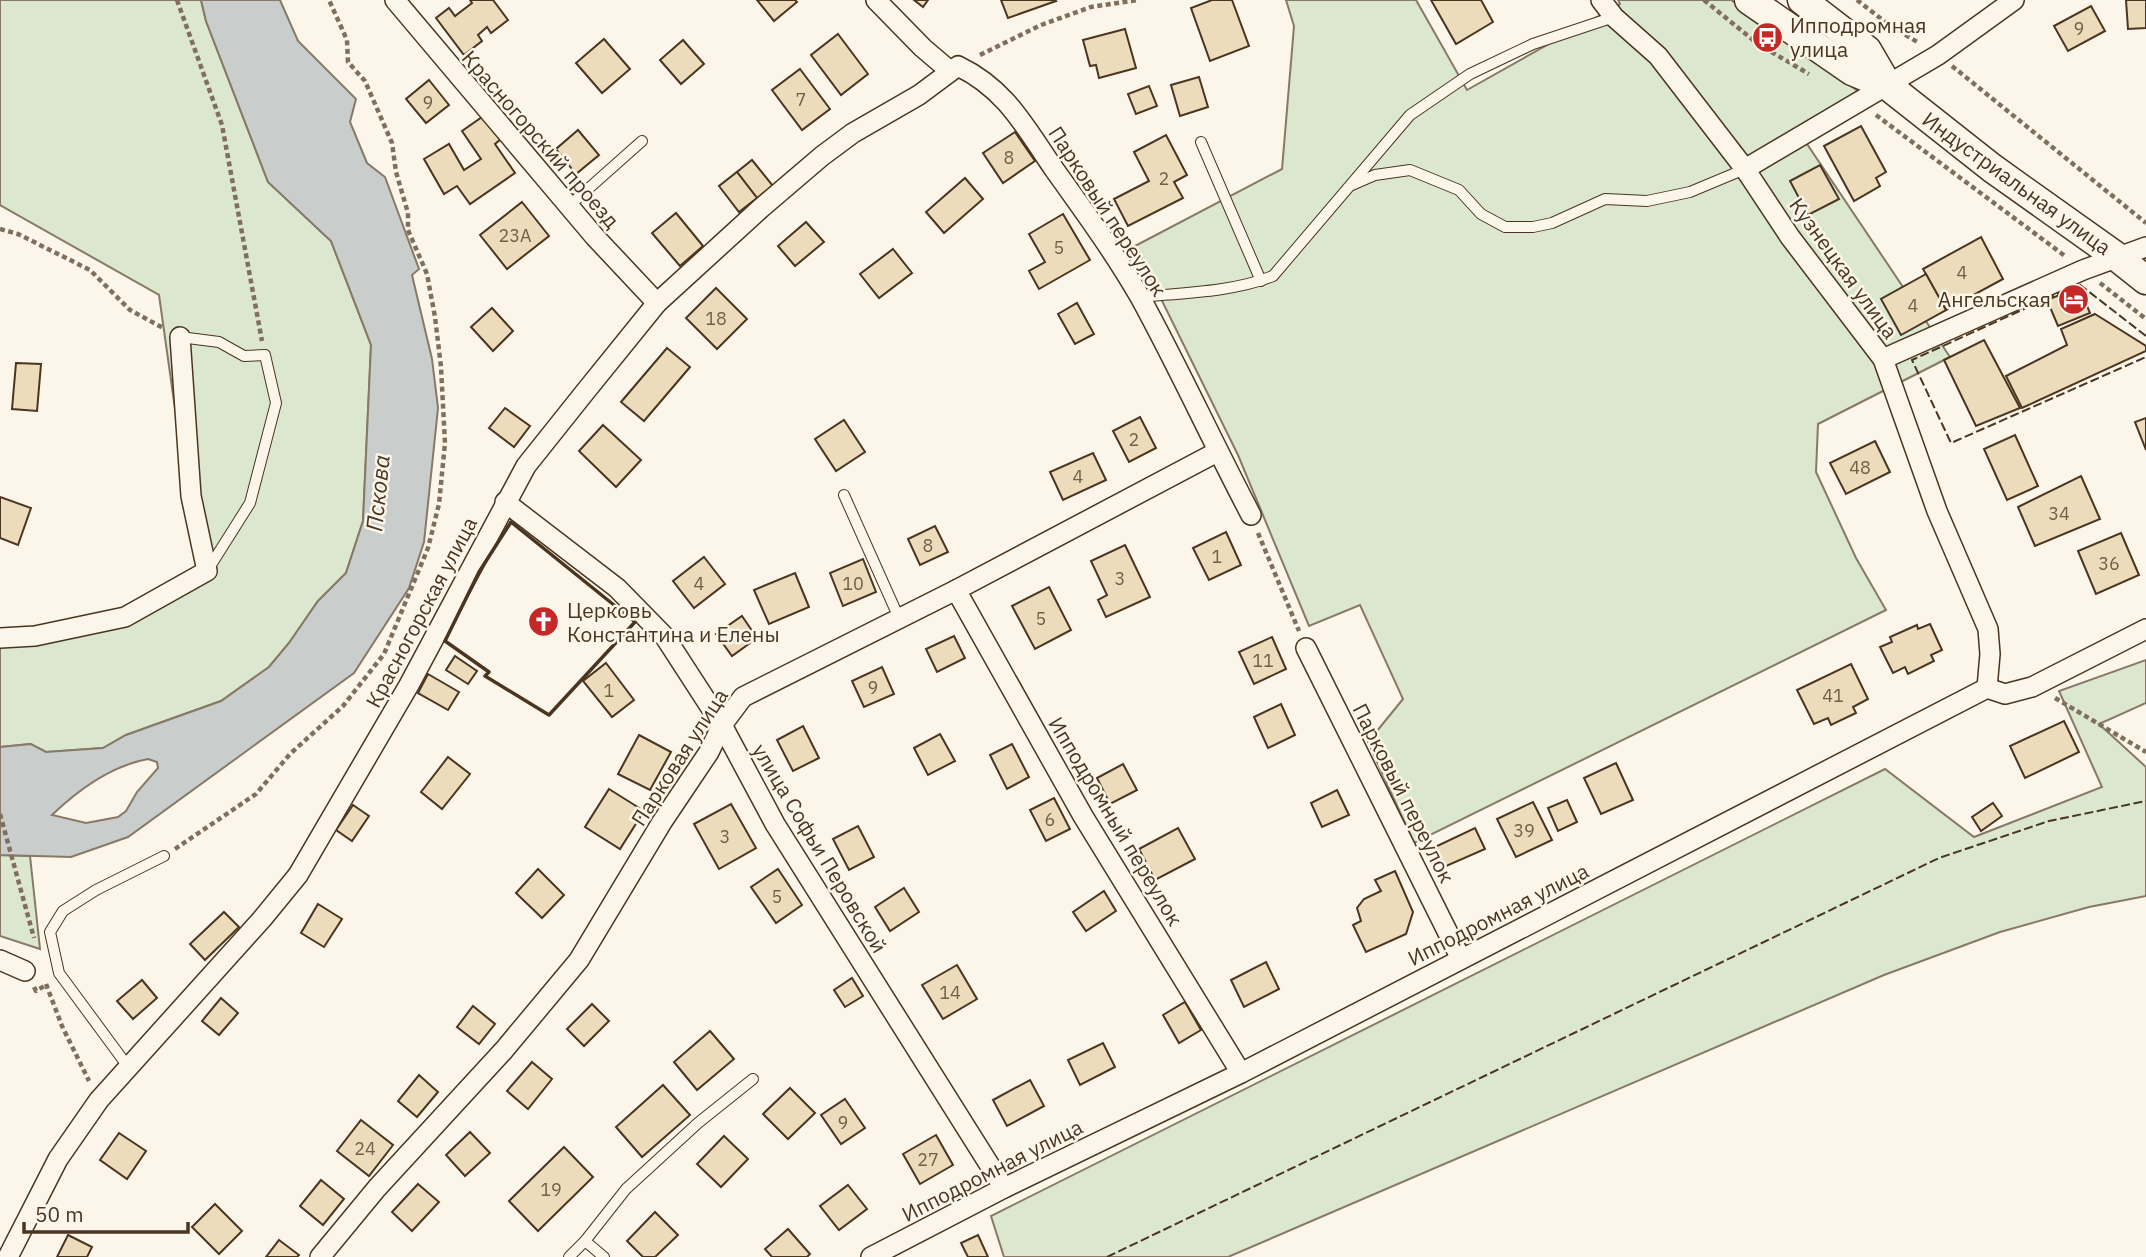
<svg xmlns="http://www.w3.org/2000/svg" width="2146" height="1257" font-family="'IBM Plex Sans',sans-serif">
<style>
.green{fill:#dce7d0;stroke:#887966;stroke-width:2}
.water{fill:#c9cecd;stroke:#887966;stroke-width:2;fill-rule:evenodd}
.building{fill:#ecdcbc;stroke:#4a3520;stroke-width:2}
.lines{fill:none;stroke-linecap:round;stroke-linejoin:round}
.lane-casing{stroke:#4a3520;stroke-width:12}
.street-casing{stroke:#4a3520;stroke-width:22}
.secondary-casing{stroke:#4a3520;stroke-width:31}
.path{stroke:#7f6f5c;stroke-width:4.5;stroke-dasharray:5 3.5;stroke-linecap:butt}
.lane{stroke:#fbf6e9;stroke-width:10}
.street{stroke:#fbf6e9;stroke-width:19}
.secondary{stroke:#fbf6e9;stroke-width:28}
.fence{stroke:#4a3520;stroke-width:2;stroke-dasharray:9 3.5;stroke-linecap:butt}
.wall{stroke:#4a3520;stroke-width:3.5}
.labels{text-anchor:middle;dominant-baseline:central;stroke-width:5;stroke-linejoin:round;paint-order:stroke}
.number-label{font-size:18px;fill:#725f47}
.poi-label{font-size:21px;fill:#4a3520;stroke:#fbf6e9;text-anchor:start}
.street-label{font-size:21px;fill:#4a3520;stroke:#fbf6e9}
.water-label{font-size:23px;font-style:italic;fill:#4a3520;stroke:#fbf6e9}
</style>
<rect width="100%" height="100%" fill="#fbf6e9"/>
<g class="green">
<path d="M0 0H201L206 21 268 182 331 241 371 345 363 521 346 573 318 601 289 643 269 667 221 701 126 735 103 748 46 752 30 744 0 747V647L120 627 202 580 188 501 159 295 0 205Z"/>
<path d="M1286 0H1416L1467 90 1620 4 1618 0H1731L1862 94 1801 135 1950 357 1818 424 1816 472 1856 558 1886 610 1414 843 1368 742 1403 699 1360 605 1309 626 1238 455 1135 246 1282 169 1294 26Z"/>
<path d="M2146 660V703L2099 724 2146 767V896L2089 907 2000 932 1884 975 1228 1257H1004L991 1216 1885 769 1974 837 2102 787 2059 691Z"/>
<path d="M0 855 30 856 40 949 0 936Z"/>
</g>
<path class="water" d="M201 0H280L298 41 356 99 350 122 367 163 385 177 419 269 412 275 432 359 438 408 424 542 409 588 354 673 128 837 71 857 0 855V747L31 744 46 752 103 748 126 735 221 701 269 667 289 643 318 601 346 573 363 521 371 345 331 241 268 182 206 21ZM148 759 157 762 158 768 137 792 126 811 118 817 86 823 52 815C79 789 111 766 148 759Z"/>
<g class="building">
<path d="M470 0H493L508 20 491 33 487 27 478 35 482 41 464 55 436 18 449 8 455 16 472 3Z"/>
<path d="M757 0H795L797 2 774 21Z"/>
<path d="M914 0H928L923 7Z"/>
<path d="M1001 0H1055L1056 1 1008 18Z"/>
<path d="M1212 0H1232L1249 46 1210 61 1191 8Z"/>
<path d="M1431 0H1481L1493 22 1456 44Z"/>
<path d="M2126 0H2146V28L2128 29Z"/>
<path d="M2091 6 2105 31 2068 51 2054 26Z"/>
<path d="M1125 29 1136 68 1099 78 1096 65 1090 66 1083 40Z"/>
<path d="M838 34 868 74 841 95 811 55Z"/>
<path d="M604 39 630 69 602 93 576 63Z"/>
<path d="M683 40 704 64 681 84 660 60Z"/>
<path d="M800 69 830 109 802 130 772 90Z"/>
<path d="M1199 77 1208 107 1180 116 1171 85Z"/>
<path d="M429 80 449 105 426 123 406 99Z"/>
<path d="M1149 86 1157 106 1136 114 1128 94Z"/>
<path d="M485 115 501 139 495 144 515 173 470 204 457 186 444 194 424 159 449 144 464 170 481 159 462 131Z"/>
<path d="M1861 126 1886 172 1876 178 1880 186 1854 201 1824 146Z"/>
<path d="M578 130 599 155 576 174 556 149Z"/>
<path d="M1015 132 1035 161 1003 183 983 153Z"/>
<path d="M1166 135 1187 175 1174 182 1183 198 1128 226 1114 199 1149 181 1134 152Z"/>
<path d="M752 160 773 186 757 198 737 172Z"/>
<path d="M1820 165 1839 199 1808 215 1790 181Z"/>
<path d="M737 172 757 198 739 212 719 186Z"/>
<path d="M965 178 983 199 944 233 926 212Z"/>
<path d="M522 202 549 236 507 269 480 235Z"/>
<path d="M676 213 703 246 680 266 652 233Z"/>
<path d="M1063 214 1090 260 1039 289 1029 271 1045 262 1029 234Z"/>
<path d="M806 222 824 242 795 266 778 246Z"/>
<path d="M1981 237 2003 279 1946 310 1923 269Z"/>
<path d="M893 249 912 273 879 298 860 274Z"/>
<path d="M1926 274 1946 310 1901 335 1881 299Z"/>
<path d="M2079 287 2090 313 2058 326 2047 300Z"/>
<path d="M716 288 747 319 717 349 686 318Z"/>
<path d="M1077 303 1094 334 1075 344 1058 314Z"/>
<path d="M492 308 513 331 493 351 471 327Z"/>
<path d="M2095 314 2146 346V351L2022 408 2006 376 2067 345 2061 329Z"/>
<path d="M1984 340 2020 408 1976 426 1944 360Z"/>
<path d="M667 348 690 367 644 421 621 402Z"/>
<path d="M16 363 41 364 37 411 12 409Z"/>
<path d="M505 408 530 426 514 447 489 428Z"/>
<path d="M1140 417 1156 448 1129 462 1113 431Z"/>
<path d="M2146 418V450L2135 422Z"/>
<path d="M844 420 865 452 836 471 815 439Z"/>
<path d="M603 425 641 460 616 487 579 451Z"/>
<path d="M2015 435 2038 486 2007 500 1984 449Z"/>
<path d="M1875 441 1890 472 1846 494 1830 463Z"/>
<path d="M1093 453 1106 480 1063 500 1050 472Z"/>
<path d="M2081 476 2100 519 2035 546 2018 507Z"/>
<path d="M0 497 31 508 18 545 0 538Z"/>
<path d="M935 526 948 552 920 565 908 539Z"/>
<path d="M1226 532 1241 565 1209 580 1193 548Z"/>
<path d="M2121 533 2139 575 2096 594 2078 551Z"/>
<path d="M1125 545 1150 597 1106 617 1098 600 1107 595 1091 561Z"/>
<path d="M704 557 725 584 694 608 673 581Z"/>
<path d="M863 559 876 592 843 606 830 573Z"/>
<path d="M795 573 809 607 769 624 754 590Z"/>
<path d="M1049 587 1071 630 1035 649 1012 606Z"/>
<path d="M742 616 757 638 732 656 716 634Z"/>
<path d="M1930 624 1942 650 1931 655 1934 661 1908 674 1905 667 1893 673 1880 647 1892 642 1890 637 1917 625 1918 629Z"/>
<path d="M954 636 965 658 937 672 926 649Z"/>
<path d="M1272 637 1286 669 1254 684 1239 652Z"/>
<path d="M455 656 477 671 468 684 446 670Z"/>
<path d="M606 663 634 700 612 717 583 681Z"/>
<path d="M1851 664 1868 699 1853 707 1856 713 1831 725 1828 718 1814 724 1797 690Z"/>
<path d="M882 667 894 694 864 707 852 681Z"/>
<path d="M428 674 459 692 448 710 418 693Z"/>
<path d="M1281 704 1295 735 1268 748 1254 717Z"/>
<path d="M2064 721 2079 752 2025 778 2010 746Z"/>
<path d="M803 726 819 758 793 771 777 740Z"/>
<path d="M940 734 955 761 928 775 914 748Z"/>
<path d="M639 735 671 752 650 790 618 774Z"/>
<path d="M1012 744 1029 777 1007 789 990 755Z"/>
<path d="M448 757 470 774 442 809 421 792Z"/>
<path d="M1616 763 1633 800 1601 814 1584 778Z"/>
<path d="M1123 764 1137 790 1110 804 1097 778Z"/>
<path d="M609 789 644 811 620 849 585 827Z"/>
<path d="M1337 790 1349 815 1322 827 1311 803Z"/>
<path d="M1054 798 1070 829 1046 841 1030 810Z"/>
<path d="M1567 800 1577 822 1558 831 1548 808Z"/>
<path d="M1533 802 1552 840 1516 857 1497 819Z"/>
<path d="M1993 803 2002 816 1981 831 1972 817Z"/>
<path d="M731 804 756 848 719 869 694 824Z"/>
<path d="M353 805 369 816 352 841 336 830Z"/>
<path d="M858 826 874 857 849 870 833 839Z"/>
<path d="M1178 828 1195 859 1155 880 1139 849Z"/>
<path d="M1475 828 1485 849 1444 867 1435 847Z"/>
<path d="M538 869 564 895 542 918 516 893Z"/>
<path d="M778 869 802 905 776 923 751 887Z"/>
<path d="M1395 871 1413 912 1406 934 1366 952 1353 925 1361 921 1357 908 1364 899 1381 891 1375 880Z"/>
<path d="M904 888 919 912 890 931 875 907Z"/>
<path d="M1104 891 1116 911 1086 931 1073 912Z"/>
<path d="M318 904 342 919 324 947 301 933Z"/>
<path d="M224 912 239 927 205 960 190 944Z"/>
<path d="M1266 962 1279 989 1244 1007 1231 980Z"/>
<path d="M957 965 977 999 943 1019 922 985Z"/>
<path d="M852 978 863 996 845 1007 834 990Z"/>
<path d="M142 980 157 998 133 1019 117 1001Z"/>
<path d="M221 998 238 1013 219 1035 202 1021Z"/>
<path d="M1185 1002 1201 1030 1179 1043 1163 1015Z"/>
<path d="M592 1004 609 1021 584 1046 567 1029Z"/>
<path d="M473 1006 495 1024 479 1044 457 1027Z"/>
<path d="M710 1031 734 1059 697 1090 674 1062Z"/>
<path d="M1103 1043 1115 1067 1080 1085 1068 1060Z"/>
<path d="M532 1062 552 1079 528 1109 507 1091Z"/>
<path d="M419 1075 438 1092 417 1117 398 1101Z"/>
<path d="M1030 1080 1044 1106 1007 1126 993 1100Z"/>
<path d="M663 1085 690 1115 642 1157 616 1127Z"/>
<path d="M790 1088 815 1113 788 1139 763 1114Z"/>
<path d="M845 1099 865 1128 841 1144 821 1115Z"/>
<path d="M361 1120 393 1145 369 1176 337 1151Z"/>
<path d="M470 1132 490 1153 465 1176 446 1155Z"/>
<path d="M119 1133 146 1151 127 1179 100 1160Z"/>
<path d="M936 1135 953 1165 920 1184 903 1154Z"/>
<path d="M724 1136 748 1159 721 1187 697 1164Z"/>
<path d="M564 1147 593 1177 538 1231 509 1201Z"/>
<path d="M321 1180 344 1199 323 1225 300 1206Z"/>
<path d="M418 1184 439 1202 412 1231 392 1212Z"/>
<path d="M848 1185 867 1209 839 1230 820 1206Z"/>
<path d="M215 1204 242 1231 219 1254 192 1227Z"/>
<path d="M655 1212 678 1235 655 1257H643L627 1241Z"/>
<path d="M788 1229 810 1254 807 1257H772L765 1249Z"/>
<path d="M68 1235 92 1247 87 1257H57Z"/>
<path d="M978 1235 988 1257H968L961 1243Z"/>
<path d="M279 1240 299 1255 297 1257H266Z"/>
</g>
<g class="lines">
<defs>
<g id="lane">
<path d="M1201 142 1261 281"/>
<path d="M1352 185 1375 175 1410 170 1459 190 1481 214 1505 227H1533L1552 223 1605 199 1647 201 1690 192 1745 169"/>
<path d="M570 205 642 141"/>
<path d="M1139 297C1181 293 1234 292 1273 276L1410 115 1470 74 1533 44 1614 17"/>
<path d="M180 337 219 342 244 356 265 355 276 403 250 503 209 568"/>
<path d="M844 495 899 618"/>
<path d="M129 1068 59 973 50 932 63 911 96 890 164 856"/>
<path d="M585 1241 626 1189 698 1123 753 1079"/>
<path d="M569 1257 585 1241 604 1257"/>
</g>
<g id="street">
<path d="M395 0 595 237 657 303"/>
<path d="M876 0 923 48 950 71"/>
<path d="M1601 0 1614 17 1658 56 1745 169 1790 237 1883 359 1937 511 1988 629 1990 654 1987 688"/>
<path d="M1745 169 1938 55 2014 0"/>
<path d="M1883 359 2083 270 2146 247"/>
<path d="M505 502 617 588 665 637 722 725 775 824 1004 1188"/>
<path d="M956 590 1083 816 1241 1073"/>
<path d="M0 638 35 636 125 617 207 571 191 496 180 337"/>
<path d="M1306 648 1461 959"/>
<path d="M0 960 25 971"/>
<path d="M8 1257 58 1159 99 1100 262 919 298 875 409 685 526 466 585 392 657 303 760 209 822 156 853 133 919 95 958 66C1006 89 1025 127 1054 169 1084 211 1114 252 1140 297 1179 368 1213 443 1251 515"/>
<path d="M320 1257 377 1188 504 1050 579 960 662 822 709 752 722 725 743 697 956 590 1217 452"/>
<path d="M871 1257 1004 1188 1241 1073 1987 688 2005 694 2032 687 2146 629"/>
</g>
<g id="secondary">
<path d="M1749 0 1852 71 1888 86 1992 168 2117 257 2146 280"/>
<path d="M1802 0 1867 50 1888 86"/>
</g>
</defs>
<use href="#lane" class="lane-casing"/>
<use href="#street" class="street-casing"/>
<use href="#secondary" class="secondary-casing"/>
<g class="path">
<path d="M177 0 222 125 262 341"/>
<path d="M1704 0 1758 44 1809 74"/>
<path d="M1857 0 1889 25 1919 43"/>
<path d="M980 55 1041 25 1091 7 1137 0"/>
<path d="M1952 66 2146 223"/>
<path d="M1876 115 2065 256"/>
<path d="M0 229 18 234 90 270 130 310 165 329"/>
<path d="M2100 283 2146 319"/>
<path d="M1258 533 1299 631"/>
<path d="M2055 698 2146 752"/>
<path d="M0 814 34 938"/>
<path d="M175 849 256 794 290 754 343 706 384 654 428 548 439 504 445 443 441 367 435 317 427 274 408 230V213L396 172 392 143 365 81 348 62 347 40 329 0"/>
<path d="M46 984 62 1026 89 1081"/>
<path d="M34 987 36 991 46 985"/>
</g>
<use href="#lane" class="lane"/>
<use href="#street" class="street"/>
<use href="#secondary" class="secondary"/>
<g class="fence">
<path d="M2146 336 2079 284 1912 360 1951 443 2146 357"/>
<path d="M1107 1257 1939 858 2049 821 2146 801"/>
</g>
<path class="wall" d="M511 522 635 622 549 715 485 676 489 672 445 641 479 572Z"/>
</g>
<defs>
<symbol id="bus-disc" viewBox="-11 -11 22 22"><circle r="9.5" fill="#c62828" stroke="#fbf6e9"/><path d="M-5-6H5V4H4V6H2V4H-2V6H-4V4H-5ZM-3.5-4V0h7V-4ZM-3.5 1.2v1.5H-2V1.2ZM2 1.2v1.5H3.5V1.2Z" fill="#fff"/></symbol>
<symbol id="hotel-disc" viewBox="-11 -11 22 22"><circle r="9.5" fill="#c62828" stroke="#fbf6e9"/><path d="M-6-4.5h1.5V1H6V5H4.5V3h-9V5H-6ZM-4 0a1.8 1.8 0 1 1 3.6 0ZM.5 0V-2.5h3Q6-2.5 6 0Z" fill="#fff"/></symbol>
<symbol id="church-disc" viewBox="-11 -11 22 22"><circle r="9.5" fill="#c62828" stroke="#fbf6e9"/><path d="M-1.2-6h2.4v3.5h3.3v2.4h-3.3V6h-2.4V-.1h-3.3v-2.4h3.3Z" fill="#fff"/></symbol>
</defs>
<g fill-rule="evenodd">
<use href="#bus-disc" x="1750" y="20" width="35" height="35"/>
<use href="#hotel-disc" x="2056" y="282" width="35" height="35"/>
<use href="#church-disc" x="526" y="604" width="35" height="35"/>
</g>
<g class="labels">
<g class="number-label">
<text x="2079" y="28">9</text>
<text x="801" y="99">7</text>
<text x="428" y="102">9</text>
<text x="1009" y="157">8</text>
<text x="1164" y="178">2</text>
<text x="515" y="235">23А</text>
<text x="1059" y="247">5</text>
<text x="1962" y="272">4</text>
<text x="1913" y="305">4</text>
<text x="716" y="318">18</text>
<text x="1134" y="439">2</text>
<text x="1860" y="467">48</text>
<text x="1078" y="476">4</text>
<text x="2059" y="513">34</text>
<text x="928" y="545">8</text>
<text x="1217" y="556">1</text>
<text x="2109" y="563">36</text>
<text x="1120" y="578">3</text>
<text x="699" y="583">4</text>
<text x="853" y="583">10</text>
<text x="1041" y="618">5</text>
<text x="1263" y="660">11</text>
<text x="873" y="687">9</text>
<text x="609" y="690">1</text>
<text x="1833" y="695">41</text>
<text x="1050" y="819">6</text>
<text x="1524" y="830">39</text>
<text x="725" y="836">3</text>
<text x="777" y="896">5</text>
<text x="950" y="992">14</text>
<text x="843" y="1122">9</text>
<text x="365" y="1148">24</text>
<text x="928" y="1159">27</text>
<text x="551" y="1189">19</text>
</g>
<g class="poi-label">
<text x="1790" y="25">Ипподромная<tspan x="1790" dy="24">улица</tspan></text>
<text x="2051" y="299" text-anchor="end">Ангельская</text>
<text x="567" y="610">Церковь<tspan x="567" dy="24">Константина и Елены</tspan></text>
</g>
<g class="street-label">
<text transform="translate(541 139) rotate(49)">Красногорский проезд</text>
<text transform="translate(2017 183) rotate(36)">Индустриальная улица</text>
<text transform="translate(1108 211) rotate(57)">Парковый переулок</text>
<text transform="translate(1844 268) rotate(54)">Кузнецкая улица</text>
<text transform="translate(421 612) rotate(-62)">Красногорская улица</text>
<text transform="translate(679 757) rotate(-57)">Парковая улица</text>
<text transform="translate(1404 793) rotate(63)">Парковый переулок</text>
<text transform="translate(1116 821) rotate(59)">Ипподромный переулок</text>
<text transform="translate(820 848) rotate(59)">улица Софьи Перовской</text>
<text transform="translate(1498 914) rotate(-27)">Ипподромная улица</text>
<text transform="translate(992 1170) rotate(-27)">Ипподромная улица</text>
</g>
<g class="water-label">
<text transform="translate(377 493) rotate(-84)">Пскова</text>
</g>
</g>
<path d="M24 1222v10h164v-10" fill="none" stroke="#4a3520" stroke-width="3.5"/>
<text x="35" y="1222" font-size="21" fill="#4a3520" stroke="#fbf6e9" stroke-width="5" paint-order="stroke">50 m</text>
</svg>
